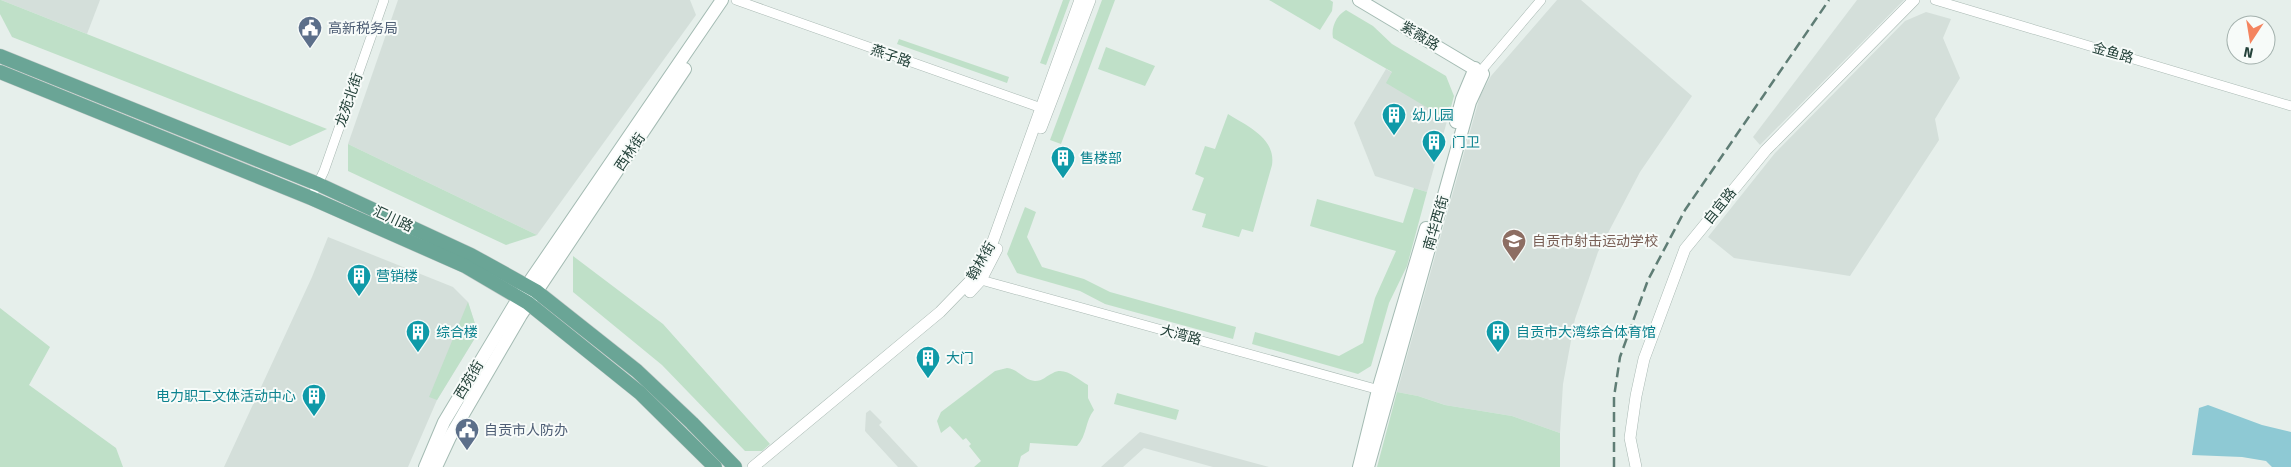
<svg xmlns="http://www.w3.org/2000/svg" width="2291" height="467" font-family="'Fira Sans','Noto Sans SC',sans-serif">
<style>
.built{fill:#d4dfda}
.green{fill:#bfe0c8}
.water{fill:#8ec9d4}
.lines{fill:none;stroke-linecap:round;stroke-linejoin:round}
.minor-casing{stroke:#a8b8b2;stroke-width:10}
.tertiary-casing{stroke:#a8b8b2;stroke-width:12}
.secondary-casing{stroke:#a4bbb3;stroke-width:14}
.primary-casing{stroke:#c2cac8;stroke-width:15}
.minor{stroke:#fff;stroke-width:9}
.tertiary{stroke:#fff;stroke-width:11}
.secondary{stroke:#fff;stroke-width:12}
.primary{stroke:#6aa596;stroke-width:14}
.rail{stroke:#5f7d75;stroke-width:2.5;stroke-dasharray:10 5;stroke-linecap:butt}
.labels{text-anchor:middle;dominant-baseline:central;stroke-width:4;stroke-linejoin:round;paint-order:stroke}
.service-label{font-size:14px;fill:#4e5e75;stroke:#f7fbf9;text-anchor:start}
.street-label{font-size:14px;fill:#24423a;stroke:#f7fbf9}
.culture-label{font-size:14px;fill:#0d838f;stroke:#f7fbf9;text-anchor:start}
.education-label{font-size:14px;fill:#785e54;stroke:#f7fbf9;text-anchor:start}
</style>
<rect width="100%" height="100%" fill="#e6efeb"/>
<g class="built">
<path d="M1 0H100L87 34Z"/>
<path d="M398 0H690L696 15 537 235 348 144Z"/>
<path d="M1557 0H1581L1692 96 1640 172 1598 252 1575 319 1563 384 1560 433 1512 416 1445 405 1418 396 1397 392 1480 96 1491 76Z"/>
<path d="M1857 0H1904L1760 145 1753 137Z"/>
<path d="M1926 12 1951 19 1943 38 1960 78 1935 119 1939 140 1850 276 1734 258 1708 237 1775 153 1905 21Z"/>
<path d="M1386 69 1451 107 1427 192 1375 176 1354 123Z"/>
<path d="M328 237 453 287 468 302 478 333 437 400 408 467H224L312 277Z"/>
<path d="M870 410 882 422 879 425 918 467H898L865 431 866 413Z"/>
<path d="M1140 432 1269 467H1213L1144 448 1123 467H1101Z"/>
</g>
<g class="green">
<path d="M0 0H1L327 129 290 146 12 37 0 14Z"/>
<path d="M1063 0H1070L1046 65 1040 63Z"/>
<path d="M1102 0H1115L1061 144 1050 140Z"/>
<path d="M1269 0H1330L1333 2 1332 11 1320 30Z"/>
<path d="M1346 10 1373 26 1392 44 1446 76 1454 96 1451 107 1449 106 1443 117 1386 83 1392 72 1333 38C1331 27 1336 16 1346 10Z"/>
<path d="M899 39 1009 77 1007 83 897 44Z"/>
<path d="M1106 47 1155 66 1145 86 1098 69Z"/>
<path d="M1228 114C1247 126 1276 138 1272 165L1253 232 1242 229 1239 237 1202 227 1206 214 1192 210 1204 178 1195 174 1205 146 1215 149Z"/>
<path d="M348 144 537 235 506 245 348 171Z"/>
<path d="M1414 188 1427 192 1407 266 1389 303 1371 366 1358 374 1252 344 1255 332 1339 356 1363 343 1375 298 1396 251 1310 226 1317 199 1403 223Z"/>
<path d="M1025 207 1036 212 1027 237 1042 267 1084 279 1110 292 1236 327 1233 339 1105 304 1080 291 1017 273 1007 254Z"/>
<path d="M573 256 663 324 770 444 762 451H745L662 365 573 292Z"/>
<path d="M468 302 478 333 437 400 429 397Z"/>
<path d="M0 308 50 347 29 385 116 448 123 467H0Z"/>
<path d="M1007 368C1018 369 1024 380 1035 381 1043 381 1046 376 1053 373 1065 366 1078 380 1088 385V398L1094 410C1085 421 1087 436 1077 446L1030 443 1029 451 1021 456 1018 467H974L981 461 969 446 971 444 966 438 963 440 950 426 941 433 937 421 941 412 995 371Z"/>
<path d="M1397 392 1418 396 1445 405 1512 416 1560 433V467H1377Z"/>
<path d="M1117 393 1179 410 1176 420 1114 404Z"/>
</g>
<path class="water" d="M2208 405 2262 425 2291 432V467H2272L2266 461 2242 457 2192 455 2199 408Z"/>
<g class="lines">
<defs>
<g id="minor">
<path d="M736 0 1047 110"/>
<path d="M1935 0 2291 106"/>
<path d="M1480 72 1541 0"/>
<path d="M311 198 324 171 384 0"/>
<path d="M977 276 981 280 1383 391"/>
</g>
<g id="tertiary">
<path d="M1041 128 1090 0"/>
<path d="M970 292 981 280 997 249"/>
<path d="M753 467 940 312 972 279 993 241 1080 0"/>
<path d="M1636 467 1630 438 1636 396 1644 359 1685 249 1766 150 1914 0"/>
</g>
<g id="secondary">
<path d="M1359 0 1483 74 1470 102 1368 467"/>
<path d="M1456 122 1462 99 1475 68"/>
<path d="M425 467 444 422 519 297 722 0"/>
<path d="M436 467 450 437 521 315 685 69"/>
<path d="M1359 467 1378 390 1426 228"/>
</g>
<g id="primary">
<path d="M0 56 318 184 471 255 536 291 637 371 692 423 735 467"/>
<path d="M0 72 311 198 465 266 528 303 640 393 715 467"/>
</g>
</defs>
<use href="#minor" class="minor-casing"/>
<use href="#tertiary" class="tertiary-casing"/>
<use href="#secondary" class="secondary-casing"/>
<use href="#primary" class="primary-casing"/>
<use href="#minor" class="minor"/>
<use href="#tertiary" class="tertiary"/>
<use href="#secondary" class="secondary"/>
<use href="#primary" class="primary"/>
<path class="rail" d="M1614 467V397L1620 357 1648 280 1685 210 1829 0"/>
</g>
<defs>
<symbol id="civic-pin" viewBox="-11 -11 22 30"><path d="M0 17L-7.5 6A9.5 9.5 0 1 1 7.5 6Z" fill="#5c6f8a" stroke="#f7fbf9"/><path d="M-.6-6.5H3V-4.5H.6V-3L4-1V1h2V6H-6V1h2V-1L-.6-3ZM-1.2 2.5V6h2.4V2.5Z" fill="#fff"/></symbol>
<symbol id="building-pin" viewBox="-11 -11 22 30"><path d="M0 17L-7.5 6A9.5 9.5 0 1 1 7.5 6Z" fill="#0f9aa8" stroke="#f7fbf9"/><path d="M-4-6H4V6H1V3H-1V6H-4ZM-2.5-4.3h1.7v1.8h-1.7ZM.8-4.3h1.7v1.8H.8ZM-2.5-1h1.7V.8h-1.7ZM.8-1h1.7V.8H.8Z" fill="#fff"/></symbol>
<symbol id="school-pin" viewBox="-11 -11 22 30"><path d="M0 17L-7.5 6A9.5 9.5 0 1 1 7.5 6Z" fill="#8d6e63" stroke="#f7fbf9"/><path d="M0-5L7-2L0 1L-7-2ZM-4 1L0 2.5L4 1V4Q0 6-4 4Z" fill="#fff"/></symbol>
</defs>
<g fill-rule="evenodd">
<use href="#civic-pin" x="296" y="14" width="28" height="38"/>
<use href="#building-pin" x="1380" y="101" width="28" height="38"/>
<use href="#building-pin" x="1420" y="128" width="28" height="38"/>
<use href="#building-pin" x="1049" y="144" width="28" height="38"/>
<use href="#school-pin" x="1500" y="227" width="28" height="38"/>
<use href="#building-pin" x="345" y="262" width="28" height="38"/>
<use href="#building-pin" x="404" y="318" width="28" height="38"/>
<use href="#building-pin" x="1484" y="318" width="28" height="38"/>
<use href="#building-pin" x="914" y="344" width="28" height="38"/>
<use href="#building-pin" x="300" y="382" width="28" height="38"/>
<use href="#civic-pin" x="453" y="416" width="28" height="38"/>
</g>
<g class="labels">
<g class="service-label">
<text x="328" y="28">高新税务局</text>
<text x="484" y="430">自贡市人防办</text>
</g>
<g class="street-label">
<text transform="translate(1420 36) rotate(31)">紫薇路</text>
<text transform="translate(2113 53) rotate(16)">金鱼路</text>
<text transform="translate(891 56) rotate(19)">燕子路</text>
<text transform="translate(349 100) rotate(-71)">龙苑北街</text>
<text transform="translate(630 152) rotate(-56)">西林街</text>
<text transform="translate(1720 206) rotate(-51)">自宜路</text>
<text transform="translate(393 219) rotate(25)">汇川路</text>
<text transform="translate(1436 223) rotate(-74)">南华西街</text>
<text transform="translate(981 261) rotate(-60)">翰林街</text>
<text transform="translate(1181 335) rotate(15)">大湾路</text>
<text transform="translate(469 380) rotate(-59)">西苑街</text>
</g>
<g class="culture-label">
<text x="1412" y="115">幼儿园</text>
<text x="1452" y="142">门卫</text>
<text x="1080" y="158">售楼部</text>
<text x="376" y="276">营销楼</text>
<text x="436" y="332">综合楼</text>
<text x="1516" y="332">自贡市大湾综合体育馆</text>
<text x="946" y="358">大门</text>
<text x="296" y="396" text-anchor="end">电力职工文体活动中心</text>
</g>
<g class="education-label">
<text x="1532" y="241">自贡市射击运动学校</text>
</g>
</g>
<g transform="translate(2251 40) rotate(192)"><circle r="24" fill="#f7fbf9" stroke="#a3b1ad"/>
<path d="M0-4L9 19L0 12L-9 19Z" fill="#f4845f"/>
<text y="-8" font-size="14" font-weight="bold" text-anchor="middle" fill="#24423a">N</text>
</g>
</svg>
